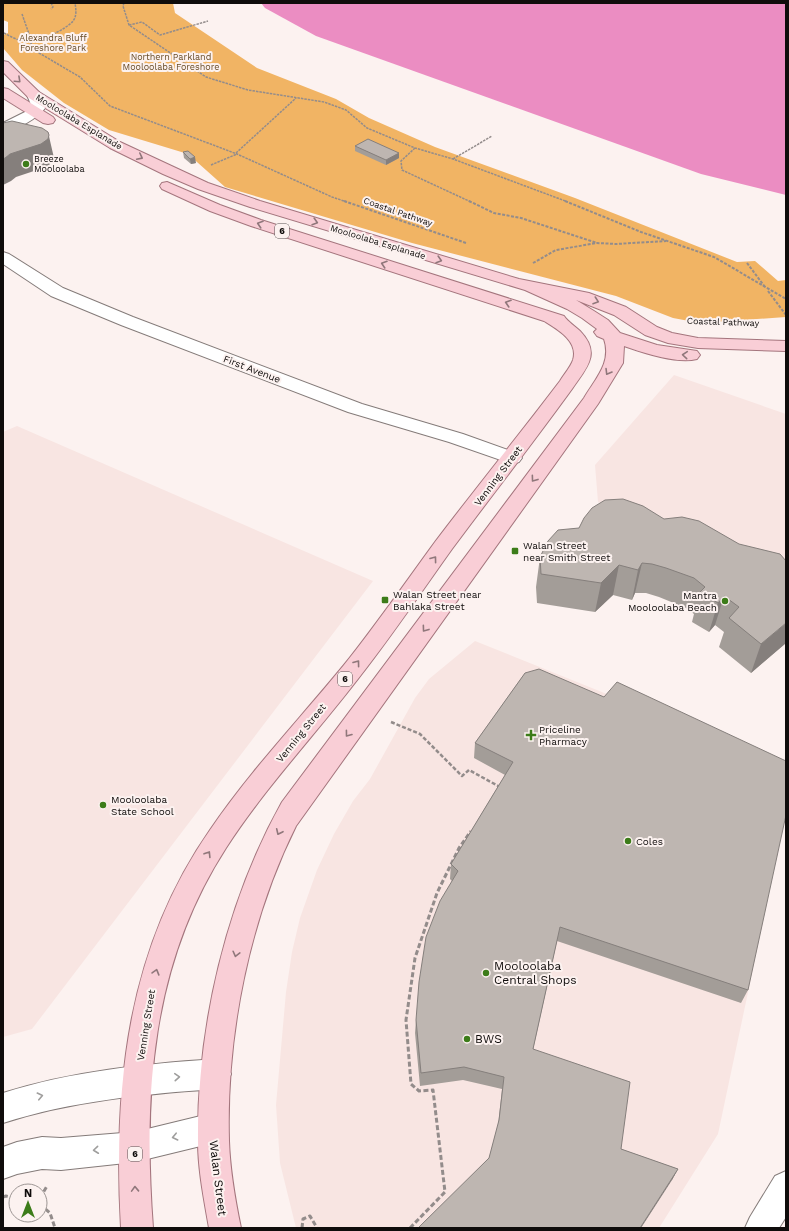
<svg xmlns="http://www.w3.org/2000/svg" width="789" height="1231" font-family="'Work Sans',sans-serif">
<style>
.built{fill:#f8e5e2}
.green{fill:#f1b464}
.water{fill:#eb8dc2}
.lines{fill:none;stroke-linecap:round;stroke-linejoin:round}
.minor-casing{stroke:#847b79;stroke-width:2}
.major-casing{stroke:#a4757d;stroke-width:2}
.path-far3{stroke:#938c8b;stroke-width:1.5;stroke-dasharray:2.5 1;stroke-linecap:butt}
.path-far2{stroke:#938c8b;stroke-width:2;stroke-dasharray:3 1.5;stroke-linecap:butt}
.path-far1{stroke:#938c8b;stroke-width:2.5;stroke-dasharray:4 2;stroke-linecap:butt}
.path{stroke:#938c8b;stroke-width:3;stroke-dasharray:5 2.5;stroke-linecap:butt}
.minor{fill:#fff;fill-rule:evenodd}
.major{fill:#f9ced6;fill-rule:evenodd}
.wall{fill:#a39d98}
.shaded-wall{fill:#857f7c}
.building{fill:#beb6b1;stroke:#857f7c}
.oneway{stroke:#90777b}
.oneway2{stroke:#9f9e9d}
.poi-dot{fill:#3c7c19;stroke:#fcf2f0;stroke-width:1.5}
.labels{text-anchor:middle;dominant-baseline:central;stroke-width:4;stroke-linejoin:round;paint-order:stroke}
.far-park-label{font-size:9px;fill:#684c28;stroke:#fcf2f0}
.far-street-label{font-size:9px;fill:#0f0c0b;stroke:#fcf2f0}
.far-poi-label{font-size:9px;fill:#0f0c0b;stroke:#fcf2f0;text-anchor:start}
.shield{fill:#fcf2f0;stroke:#565150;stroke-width:1}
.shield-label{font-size:9px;font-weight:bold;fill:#0f0c0b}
.street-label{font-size:10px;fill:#0f0c0b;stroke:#fcf2f0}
.poi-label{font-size:10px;fill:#0f0c0b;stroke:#fcf2f0;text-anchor:start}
.near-poi-label{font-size:12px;fill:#0f0c0b;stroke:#fcf2f0;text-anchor:start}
.near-street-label{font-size:12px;fill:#0f0c0b;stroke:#fcf2f0}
</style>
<rect width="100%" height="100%" fill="#fcf2f0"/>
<g class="built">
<path d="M674 375 786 414V577L598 502 595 465Z"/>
<path d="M17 426 373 581 32 1029 3 1037V432Z"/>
<path d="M475 641 786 766V813L718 1134 659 1228H296L280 1163 276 1105 286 992 292 952 300 918 317 870 334 834 353 801 370 779 415 698 429 679Z"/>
</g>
<path class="green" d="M3 3H173L175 13 257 68 336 99 369 118 435 147 575 198 737 262 755 261 778 281 786 280V317L700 323 673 318 616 296 412 243 225 187 188 154 109 130 64 103 22 70 3 48V35L8 33V22L3 20Z"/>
<path class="water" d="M261 3H786V195L701 174 316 36 265 8Z"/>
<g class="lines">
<defs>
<g id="minor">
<path d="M34 91 39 92 46 107C37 119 18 129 3 132V123L29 110 32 107 27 95 29 92Z"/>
<path d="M3 252 9 254 63 288 133 317 362 404 463 434 519 454 522 458 519 462 512 464 449 442 348 412 121 325 51 296 3 264Z"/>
<path d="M216 1059 226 1064 231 1074 226 1084 216 1089C144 1094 72 1101 3 1123V1093C72 1071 144 1064 216 1059Z"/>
<path d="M213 1113 224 1117 228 1128 224 1139 213 1143 135 1162 61 1170 42 1169 17 1174 3 1179V1147L17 1142 42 1137 61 1138 135 1132Z"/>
<path d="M786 1171V1217L779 1228H745L750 1217 775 1176Z"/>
</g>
<g id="major">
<path d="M3 61 8 62 39 92 120 142 208 183 260 201 519 279 589 293 626 307 657 327 672 333 698 338 786 341V351L698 348 668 343 645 335 614 315 576 300 594 311 608 320 620 333 657 345 697 351 700 355 697 359C677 364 644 353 624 346L623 363 598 404 296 826C249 920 226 1036 229 1141 230 1170 235 1199 241 1228H209C204 1199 198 1170 198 1141 197 1027 226 902 282 802L584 398C596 378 612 362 604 339L597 336 594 332 597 329 582 318 567 309 525 290 250 207 198 189 163 174 110 148 29 98 3 72Z"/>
<path d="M3 88 8 89 53 117 55 120 53 123 48 124 43 123 3 98Z"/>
<path d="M167 182 220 205 261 220 564 316C568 322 575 326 580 331 602 354 586 368 572 389 533 443 492 495 452 549 422 591 393 634 361 675 317 733 266 786 226 848 151 964 143 1094 153 1228H121C113 1087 127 949 210 830 250 771 299 720 344 665 376 625 405 583 435 542 476 488 519 435 560 381 564 374 570 368 573 360 579 341 557 329 544 321L251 226 210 211 162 189 160 186 162 183Z"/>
</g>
</defs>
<use href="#minor" class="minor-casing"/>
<use href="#major" class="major-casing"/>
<g class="path-far3">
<path d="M51 3 53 7 51 9"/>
<path d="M124 3 123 6 129 25 206 77 248 90 324 102 346 110 367 128 415 148 453 159 568 202"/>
<path d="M22 14 29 34 30 42"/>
<path d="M129 25 142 22 160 35 208 21"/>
<path d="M4 33C11 37 19 41 28 42 37 43 67 29 73 21 77 16 76 9 75 3"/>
<path d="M30 42 39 53 80 77 110 106 237 154 332 197 347 202"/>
<path d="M415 148 401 161 402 170 471 202"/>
<path d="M236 153 296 98"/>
<path d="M453 159 492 136"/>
<path d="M211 165 237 154"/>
</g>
<g class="path-far2">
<path d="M344 201 466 243"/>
<path d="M469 201 494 213 521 218 597 243"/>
<path d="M565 201 641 232 714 257 786 299"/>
<path d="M533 263 556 250 597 243 616 244 666 241"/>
<path d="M747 263 765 287"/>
<path d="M768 291 786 315"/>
</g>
<path class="path-far1" d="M391 722 420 734 462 776 469 770 500 787"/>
<g class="path">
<path d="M3 1197 6 1196 16 1198"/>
<path d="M40 1198 47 1186"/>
<path d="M40 1204 50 1213 55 1228"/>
<path d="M302 1228 303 1219 310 1216 317 1228"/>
<path d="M410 1228 445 1192 433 1090 419 1091 411 1084 406 1020 415 958 437 893 459 848 471 831"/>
</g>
<use href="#minor" class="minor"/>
<use href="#major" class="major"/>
</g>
<g class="wall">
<path d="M355 146 399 158 386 165 355 151Z"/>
<path d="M183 152 196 163 191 164 184 158Z"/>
<path d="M605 500 786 643 751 673 719 647 724 632 715 625 709 632 692 622 694 614 686 608 659 597 646 593H635L632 600 613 595 595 612 537 603 536 587 540 557 579 528Z"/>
<path d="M525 673 748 990 741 1003 557 941 533 1050 621 1149 678 1169 672 1180 489 1158 498 1126 502 1089 463 1080 420 1086 415 1033 416 1020 452 881 450 879 451 864 505 775 474 758 475 743Z"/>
</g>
<g class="shaded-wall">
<path d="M48 132 54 158 53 162 46 167 16 177 11 181 3 185V159L10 154Z"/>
<path d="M399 153V158L386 165V160Z"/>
<path d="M195 157 196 163 191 164 190 159Z"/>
<path d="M642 563 635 593 632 600 638 570Z"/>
<path d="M619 565 613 595 595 612 601 583Z"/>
<path d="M724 596 715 625 709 632 718 603Z"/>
<path d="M786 623V643L751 673 761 644Z"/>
<path d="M678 1169 672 1180 641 1228H640Z"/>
</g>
<g class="building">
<path d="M12 121 42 128 48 132 49 135 48 139 41 144 10 154 5 158 3 159V123Z"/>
<path d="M368 139 399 153 386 160 355 146Z"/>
<path d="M188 151 195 157 190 159 183 152Z"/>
<path d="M623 499 643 506 664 519 682 517 699 521 739 544 780 554 786 561V623L761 644 729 618 739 607 724 596 718 603 700 592 705 587 694 578 666 568 652 564 642 563 638 570 619 565 601 583 541 574 540 557 548 541 558 530 579 528 584 518 592 508 605 500Z"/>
<path d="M539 669 604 697 617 682 786 761V815L748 990 560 927 533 1049 630 1082 621 1149 678 1169 640 1228H418L489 1158 499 1120 504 1077 464 1067 421 1073 416 1020 419 982 426 937 440 901 458 871 451 864 513 762 475 743 525 673Z"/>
</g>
<defs><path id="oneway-chevron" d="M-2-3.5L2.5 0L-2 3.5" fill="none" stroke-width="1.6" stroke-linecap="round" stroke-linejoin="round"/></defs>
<g class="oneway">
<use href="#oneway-chevron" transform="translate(18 80) rotate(43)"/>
<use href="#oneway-chevron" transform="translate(140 157) rotate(27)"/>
<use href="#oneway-chevron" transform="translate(315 222) rotate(17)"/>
<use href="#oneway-chevron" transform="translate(260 224) rotate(-162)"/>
<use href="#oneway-chevron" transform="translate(439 260) rotate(17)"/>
<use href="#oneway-chevron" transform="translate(384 264) rotate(-162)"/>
<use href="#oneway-chevron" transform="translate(596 301) rotate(19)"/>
<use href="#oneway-chevron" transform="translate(508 303) rotate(-162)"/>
<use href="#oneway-chevron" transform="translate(685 355) rotate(-175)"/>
<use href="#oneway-chevron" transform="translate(608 372) rotate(121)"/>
<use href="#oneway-chevron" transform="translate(534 479) rotate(126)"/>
<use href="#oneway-chevron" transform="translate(434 559) rotate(-53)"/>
<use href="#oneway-chevron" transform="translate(425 629) rotate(126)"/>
<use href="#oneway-chevron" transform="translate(357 663) rotate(-53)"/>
<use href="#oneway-chevron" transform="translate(348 734) rotate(127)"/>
<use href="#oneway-chevron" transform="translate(279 832) rotate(115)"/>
<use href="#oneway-chevron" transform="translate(208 854) rotate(-58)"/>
<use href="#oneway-chevron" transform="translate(236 954) rotate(104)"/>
<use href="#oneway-chevron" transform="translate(156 972) rotate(-74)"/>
<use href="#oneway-chevron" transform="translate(135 1189) rotate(-92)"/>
</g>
<g class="oneway2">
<use href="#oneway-chevron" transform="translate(177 1077) rotate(-4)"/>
<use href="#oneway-chevron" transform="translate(40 1096) rotate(-13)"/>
<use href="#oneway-chevron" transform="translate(175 1137) rotate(167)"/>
<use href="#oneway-chevron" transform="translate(96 1150) rotate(174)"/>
</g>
<g class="poi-dot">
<circle cx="26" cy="164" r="4"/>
<rect x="511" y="547" width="8" height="8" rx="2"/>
<rect x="381" y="596" width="8" height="8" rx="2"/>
<circle cx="725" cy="601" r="4"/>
<path d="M529 729h4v4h4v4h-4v4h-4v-4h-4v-4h4z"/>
<circle cx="103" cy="805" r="4"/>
<circle cx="628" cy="841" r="4"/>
<circle cx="486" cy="973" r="4"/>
<circle cx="467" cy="1039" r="4"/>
</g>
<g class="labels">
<g class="far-park-label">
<text x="53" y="38">Alexandra Bluff<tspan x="53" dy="10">Foreshore Park</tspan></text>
<text x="171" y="57">Northern Parkland<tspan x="171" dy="10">Mooloolaba Foreshore</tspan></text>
</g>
<g class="far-street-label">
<text transform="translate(79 122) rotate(31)">Mooloolaba Esplanade</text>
<text transform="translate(398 212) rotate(19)">Coastal Pathway</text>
<text transform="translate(378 242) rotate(17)">Mooloolaba Esplanade</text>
<text transform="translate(723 322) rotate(2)">Coastal Pathway</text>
</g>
<g class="far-poi-label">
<text x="34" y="159">Breeze<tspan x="34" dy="10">Mooloolaba</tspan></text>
</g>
<g class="shield">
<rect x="275" y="224" width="14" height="14" rx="3"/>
<rect x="338" y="672" width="14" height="14" rx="3"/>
<rect x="128" y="1147" width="14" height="14" rx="3"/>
</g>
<g class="shield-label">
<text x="282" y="231">6</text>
<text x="345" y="679">6</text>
<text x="135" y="1154">6</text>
</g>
<g class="street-label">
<text transform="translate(252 369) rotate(21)">First Avenue</text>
<text transform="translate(498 476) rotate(-53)">Venning Street</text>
<text transform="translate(301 733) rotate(-51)">Venning Street</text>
<text transform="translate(146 1025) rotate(-81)">Venning Street</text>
</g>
<g class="poi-label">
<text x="523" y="545">Walan Street<tspan x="523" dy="12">near Smith Street</tspan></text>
<text x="393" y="594">Walan Street near<tspan x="393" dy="12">Bahlaka Street</tspan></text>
<text x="717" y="595" text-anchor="end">Mantra<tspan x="717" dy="12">Mooloolaba Beach</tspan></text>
<text x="539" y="729">Priceline<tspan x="539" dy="12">Pharmacy</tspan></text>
<text x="111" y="799">Mooloolaba<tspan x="111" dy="12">State School</tspan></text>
<text x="636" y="841">Coles</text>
</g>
<g class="near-poi-label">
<text x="494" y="966">Mooloolaba<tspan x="494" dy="14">Central Shops</tspan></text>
<text x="475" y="1039">BWS</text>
</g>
<g class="near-street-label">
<text transform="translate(218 1178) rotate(83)">Walan Street</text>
</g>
</g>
<rect width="789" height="1231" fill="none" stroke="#0f0c0b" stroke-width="8"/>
<g transform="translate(28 1203)"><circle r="19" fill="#fcf2f0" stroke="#9d9694"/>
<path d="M0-3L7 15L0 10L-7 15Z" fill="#3c7c19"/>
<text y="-6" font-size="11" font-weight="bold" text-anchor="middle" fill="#0f0c0b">N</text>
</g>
</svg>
